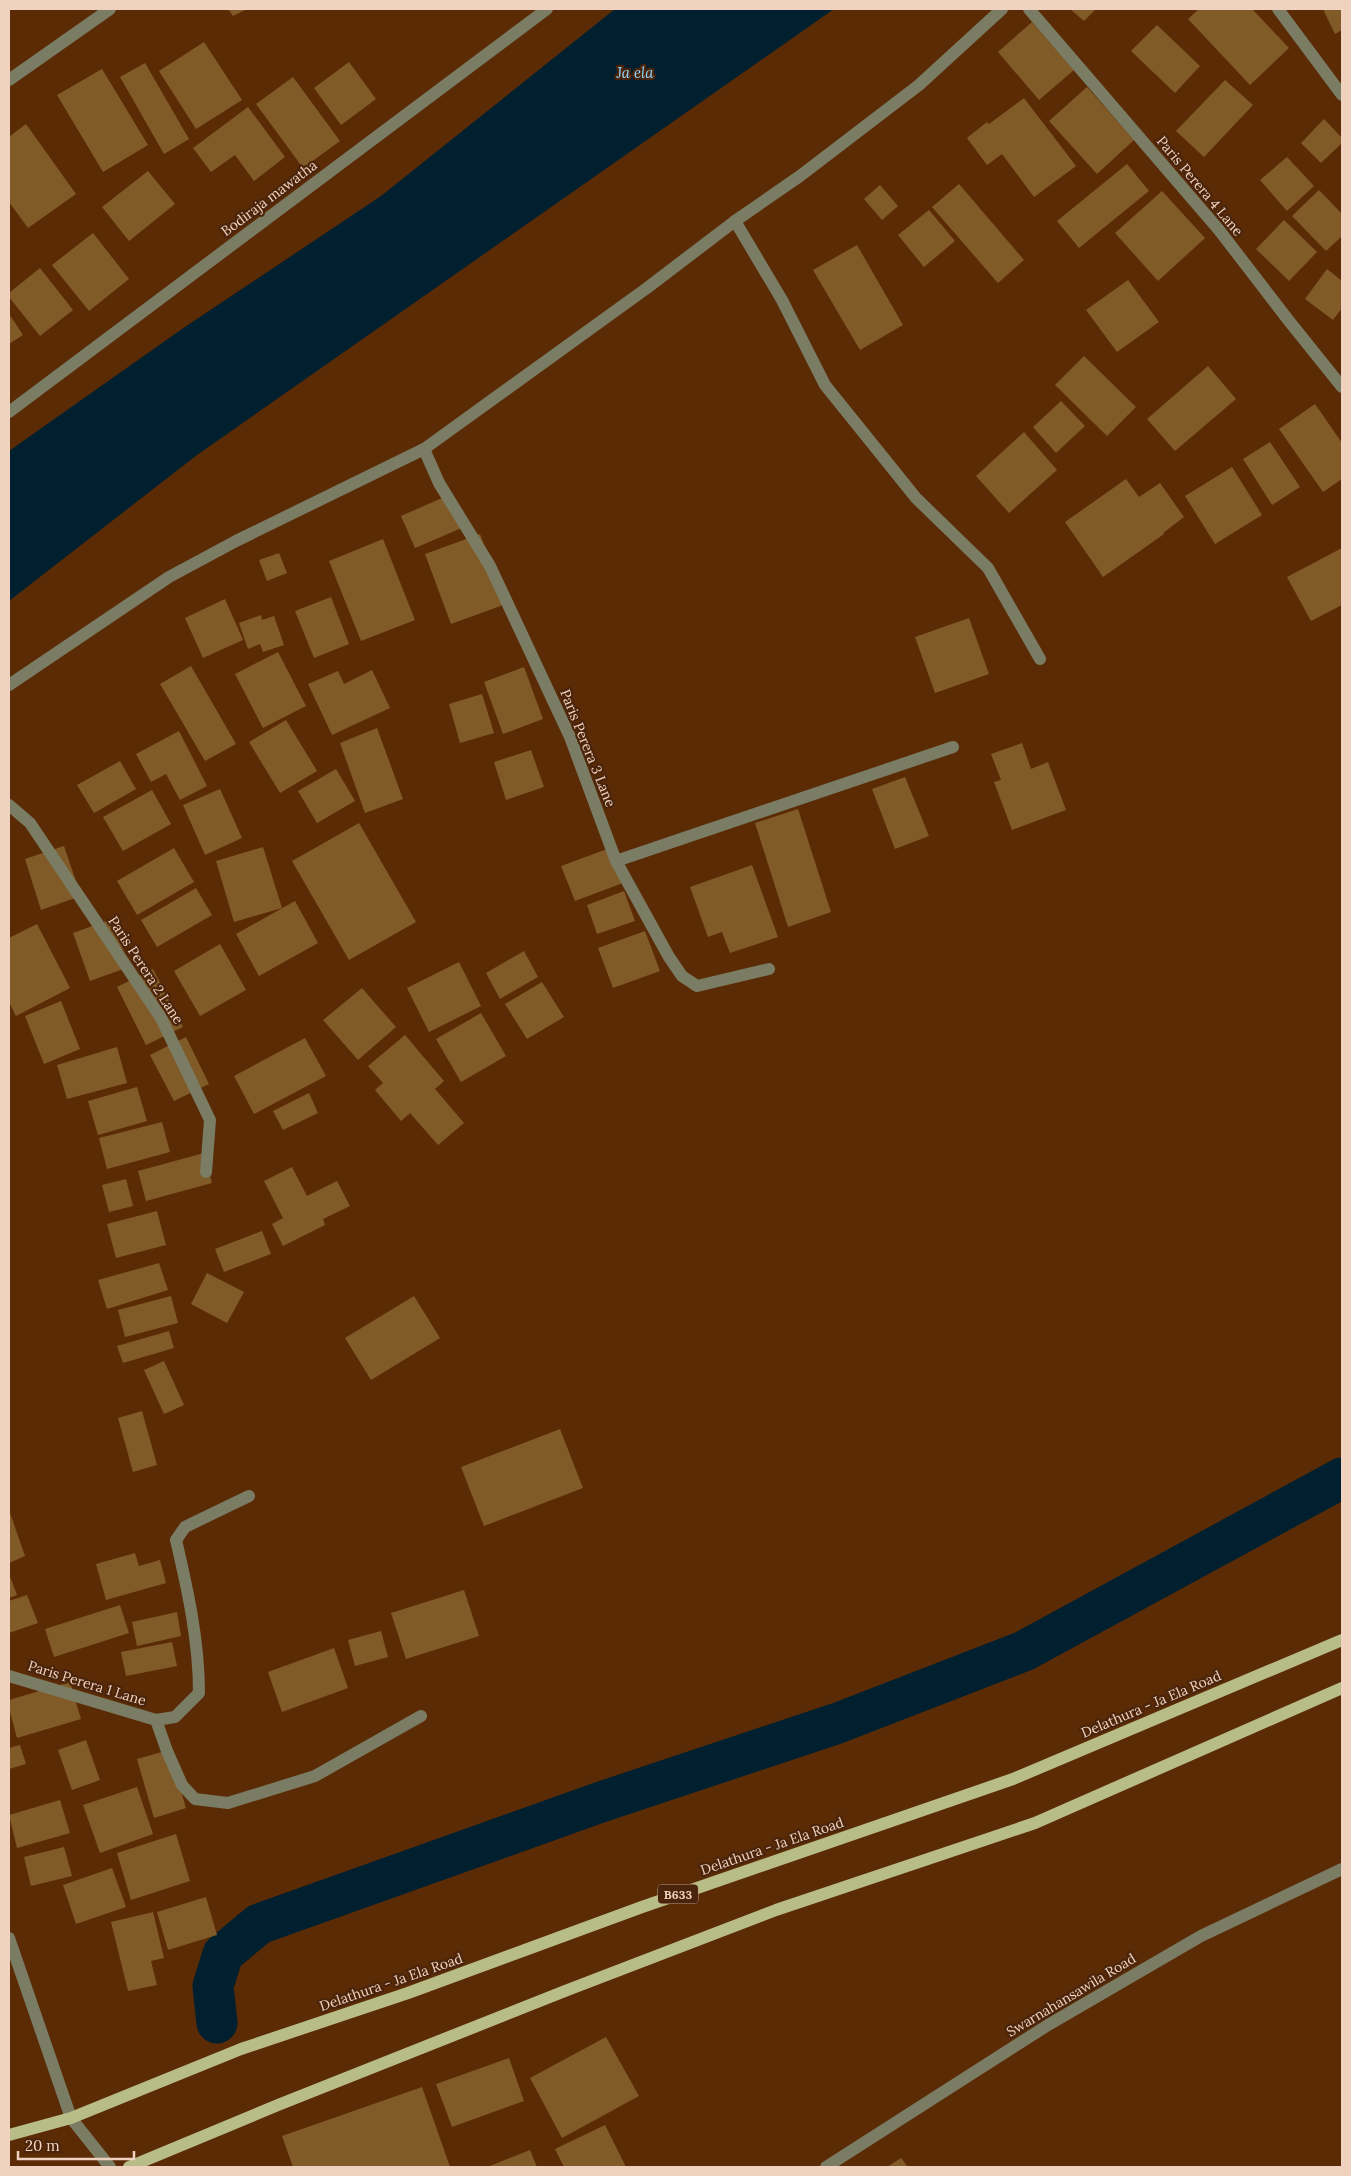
<svg xmlns="http://www.w3.org/2000/svg" width="1351" height="2176" font-family="Lora,serif">
<style>
.water{fill:#002030}
.lines{fill:none;stroke-linecap:round;stroke-linejoin:round}
.canal{stroke:#002030;stroke-width:41}
.building{fill:#815b27}
.minor{stroke:#7a7c63;stroke-width:12}
.major{stroke:#b8bd88;stroke-width:12}
.labels{text-anchor:middle;dominant-baseline:central;stroke-width:4.5;stroke-linejoin:round;paint-order:stroke}
.shield{fill:#4a250b;stroke:#be9e8a;stroke-width:1}
.shield-label{font-size:12px;font-weight:bold;fill:#f0d2c0}
.street-label{font-size:14px;fill:#f0d2c0;stroke:#4a250b}
.water-label{font-size:15px;font-style:italic;fill:#8ed8ff;stroke:#4a250b}
</style>
<rect width="100%" height="100%" fill="#5b2b06"/>
<path class="water" d="M615 9H834L197 455 9 601V451L182 329 381 196Z"/>
<g class="lines">
<path class="canal" d="M217 2023 213 1986 223 1954 259 1924 601 1802 838 1723 1024 1651 1342 1478"/>
</g>
<g class="building">
<path d="M228 9H247L233 16Z"/>
<path d="M1070 9H1096L1084 21Z"/>
<path d="M1199 9H1252L1289 48 1250 85 1188 19Z"/>
<path d="M1323 9H1342V30L1335 34Z"/>
<path d="M1032 22 1074 70 1039 100 998 52Z"/>
<path d="M1157 25 1200 66 1175 93 1131 51Z"/>
<path d="M204 42 242 100 196 129 159 71Z"/>
<path d="M349 62 376 99 341 125 314 88Z"/>
<path d="M145 63 189 139 164 154 120 77Z"/>
<path d="M102 69 148 145 103 172 57 95Z"/>
<path d="M293 77 340 141 303 168 256 104Z"/>
<path d="M1225 80 1253 105 1204 157 1176 131Z"/>
<path d="M1087 87 1134 140 1097 174 1049 121Z"/>
<path d="M1024 98 1076 166 1034 197 1002 154 987 165 967 138 987 122 989 124Z"/>
<path d="M248 107 285 157 254 181 235 155 211 172 193 148Z"/>
<path d="M1324 119 1342 138V143L1321 163 1301 143Z"/>
<path d="M26 124 76 194 28 228 9 202V137Z"/>
<path d="M1287 157 1314 186 1287 211 1260 180Z"/>
<path d="M1127 164 1149 191 1079 248 1057 221Z"/>
<path d="M148 171 175 204 129 241 102 207Z"/>
<path d="M959 184 1024 260 998 283 932 207Z"/>
<path d="M880 185 898 206 882 220 864 199Z"/>
<path d="M1319 190 1342 214V236L1326 251 1292 216Z"/>
<path d="M1162 191 1205 238 1158 281 1115 233Z"/>
<path d="M929 210 955 241 924 267 898 235Z"/>
<path d="M1284 220 1317 252 1289 281 1256 249Z"/>
<path d="M93 233 129 279 89 311 52 265Z"/>
<path d="M857 245 903 325 860 350 813 270Z"/>
<path d="M40 268 73 310 40 336 9 297V293Z"/>
<path d="M1327 269 1342 281V308L1333 320 1305 299Z"/>
<path d="M1128 280 1159 322 1117 352 1086 310Z"/>
<path d="M9 314 23 335 9 344Z"/>
<path d="M1084 356 1136 407 1107 436 1055 385Z"/>
<path d="M1208 366 1236 399 1175 451 1147 419Z"/>
<path d="M1061 401 1085 426 1056 453 1033 427Z"/>
<path d="M1315 404 1342 443V479L1323 492 1279 429Z"/>
<path d="M1024 432 1057 470 1009 513 976 476Z"/>
<path d="M1270 442 1300 487 1272 505 1243 459Z"/>
<path d="M1232 467 1262 515 1215 544 1185 496Z"/>
<path d="M1126 479 1139 497 1160 483 1184 517 1163 533 1164 534 1103 577 1065 522Z"/>
<path d="M451 494 464 527 415 548 401 516Z"/>
<path d="M480 534 506 604 451 624 425 554Z"/>
<path d="M383 539 415 620 361 641 329 561Z"/>
<path d="M1342 548V605L1311 621 1287 577Z"/>
<path d="M279 553 287 573 267 581 259 560Z"/>
<path d="M331 597 349 644 314 658 295 611Z"/>
<path d="M225 599 243 640 203 658 185 618Z"/>
<path d="M261 615 262 620 274 616 284 645 263 652 260 644 248 649 239 623Z"/>
<path d="M969 618 989 674 935 693 915 637Z"/>
<path d="M278 652 306 706 263 728 235 674Z"/>
<path d="M191 666 236 744 205 761 160 684Z"/>
<path d="M524 667 543 719 503 734 484 682Z"/>
<path d="M372 670 390 708 332 735 308 684 338 671 344 684Z"/>
<path d="M482 694 494 733 460 743 449 704Z"/>
<path d="M286 720 317 771 280 793 249 742Z"/>
<path d="M377 728 403 799 365 813 340 743Z"/>
<path d="M179 731 207 786 180 800 166 774 151 782 136 754Z"/>
<path d="M1022 743 1031 769 1048 762 1066 810 1012 830 994 782 1001 780 991 754Z"/>
<path d="M531 750 544 787 506 800 494 762Z"/>
<path d="M120 761 136 789 94 813 77 785Z"/>
<path d="M336 769 355 801 317 823 298 791Z"/>
<path d="M905 777 929 836 895 849 872 789Z"/>
<path d="M220 789 242 838 205 855 183 805Z"/>
<path d="M152 790 171 824 123 851 103 817Z"/>
<path d="M798 809 831 912 788 927 755 823Z"/>
<path d="M359 823 416 922 349 960 292 861Z"/>
<path d="M64 846 81 896 41 910 25 859Z"/>
<path d="M263 847 282 908 234 922 216 861Z"/>
<path d="M174 848 194 882 137 915 117 881Z"/>
<path d="M610 848 623 883 575 901 561 866Z"/>
<path d="M752 865 778 937 730 953 722 932 708 937 690 887Z"/>
<path d="M196 888 212 915 157 947 141 920Z"/>
<path d="M624 891 635 921 597 934 587 905Z"/>
<path d="M295 901 318 943 259 976 236 934Z"/>
<path d="M112 919 129 967 90 981 73 933Z"/>
<path d="M37 924 70 988 16 1016 9 1002V938Z"/>
<path d="M645 931 660 971 613 988 598 948Z"/>
<path d="M220 944 246 990 200 1016 174 971Z"/>
<path d="M524 951 538 977 500 999 486 973Z"/>
<path d="M459 962 481 1006 429 1032 407 988Z"/>
<path d="M153 969 183 1027 146 1045 117 987Z"/>
<path d="M542 982 564 1017 527 1039 505 1004Z"/>
<path d="M362 988 396 1027 358 1060 323 1020Z"/>
<path d="M61 1001 80 1049 44 1064 25 1016Z"/>
<path d="M481 1013 506 1056 461 1082 436 1039Z"/>
<path d="M405 1035 444 1081 435 1089 464 1123 438 1145 410 1113 401 1121 375 1090 383 1083 368 1066Z"/>
<path d="M186 1037 209 1084 174 1101 150 1055Z"/>
<path d="M305 1038 326 1076 254 1114 234 1076Z"/>
<path d="M117 1047 127 1083 67 1099 57 1065Z"/>
<path d="M137 1087 147 1121 98 1135 88 1101Z"/>
<path d="M309 1093 318 1113 283 1130 273 1111Z"/>
<path d="M162 1122 170 1152 107 1169 99 1138Z"/>
<path d="M204 1153 212 1183 146 1201 138 1171Z"/>
<path d="M292 1167 307 1196 337 1181 350 1206 323 1219 325 1225 283 1246 272 1224 283 1218 264 1181Z"/>
<path d="M126 1179 133 1206 109 1212 102 1185Z"/>
<path d="M157 1211 166 1245 116 1258 107 1224Z"/>
<path d="M262 1231 271 1254 224 1272 215 1249Z"/>
<path d="M159 1263 168 1290 107 1309 98 1280Z"/>
<path d="M207 1273 244 1292 227 1323 191 1304Z"/>
<path d="M171 1296 178 1323 125 1337 118 1310Z"/>
<path d="M414 1296 440 1338 371 1380 345 1338Z"/>
<path d="M169 1331 174 1348 123 1363 117 1346Z"/>
<path d="M164 1361 184 1405 164 1414 144 1370Z"/>
<path d="M142 1411 157 1465 133 1472 118 1418Z"/>
<path d="M560 1429 583 1488 484 1526 461 1467Z"/>
<path d="M9 1510 25 1556 9 1563Z"/>
<path d="M135 1553 139 1566 160 1560 166 1583 106 1600 96 1564Z"/>
<path d="M9 1574 17 1595 9 1598Z"/>
<path d="M464 1590 479 1636 406 1659 391 1613Z"/>
<path d="M27 1595 38 1623 9 1633V1601Z"/>
<path d="M120 1605 129 1633 54 1657 45 1629Z"/>
<path d="M177 1612 181 1636 137 1646 132 1622Z"/>
<path d="M381 1631 388 1657 355 1666 348 1640Z"/>
<path d="M172 1642 177 1666 126 1676 121 1652Z"/>
<path d="M334 1648 348 1688 282 1712 268 1672Z"/>
<path d="M70 1682 81 1719 17 1738 9 1708V1700Z"/>
<path d="M86 1740 100 1780 72 1790 58 1750Z"/>
<path d="M20 1745 26 1764 9 1769V1748Z"/>
<path d="M169 1750 186 1808 154 1818 137 1759Z"/>
<path d="M137 1787 153 1834 100 1853 83 1805Z"/>
<path d="M60 1800 70 1833 17 1848 9 1815Z"/>
<path d="M176 1834 190 1881 131 1900 117 1853Z"/>
<path d="M64 1847 72 1876 31 1886 24 1857Z"/>
<path d="M112 1868 126 1907 76 1924 63 1885Z"/>
<path d="M206 1897 217 1935 168 1950 157 1912Z"/>
<path d="M153 1912 164 1958 151 1961 157 1985 128 1991 111 1922Z"/>
<path d="M606 2037 639 2096 562 2138 530 2078Z"/>
<path d="M509 2058 524 2101 452 2127 436 2084Z"/>
<path d="M422 2087 450 2167H293L282 2136Z"/>
<path d="M605 2125 626 2167H564L555 2149Z"/>
<path d="M530 2150 537 2167H487Z"/>
<path d="M901 2158 908 2167H887Z"/>
</g>
<g class="lines">
<g class="minor">
<path d="M1029 9 1219 230 1289 321 1342 387"/>
<path d="M1278 9 1342 95"/>
<path d="M9 80 110 9"/>
<path d="M735 221 782 300 825 385 916 498 988 568 1040 659"/>
<path d="M9 412 547 9"/>
<path d="M424 449 439 483 490 566 570 737 616 861 669 957 682 976 697 986 769 969"/>
<path d="M9 685 169 577 236 541 424 449 647 288 735 221 800 176 919 85 1002 9"/>
<path d="M9 805 30 823 161 1018 210 1120 206 1172"/>
<path d="M616 861 953 747"/>
<path d="M9 1676 156 1720 175 1717 199 1693C199 1642 188 1591 176 1540L185 1527 249 1496"/>
<path d="M156 1720 167 1751 182 1785 195 1799 228 1803 315 1776 421 1716"/>
<path d="M9 1938 71 2118 110 2167"/>
<path d="M826 2167 1048 2025 1201 1936 1342 1869"/>
</g>
<g class="major">
<path d="M9 2135 71 2118 241 2049 408 1993 642 1907 1013 1779 1342 1640"/>
<path d="M129 2167 278 2105 565 1991 776 1910 1035 1823 1342 1688"/>
</g>
</g>
<g class="labels">
<rect class="shield" x="658" y="1884.5" width="40" height="19" rx="4"/>
<g class="shield-label">
<text x="678" y="1894">B633</text>
</g>
<g class="street-label">
<text transform="translate(1200 186) rotate(50)">Paris Perera 4 Lane</text>
<text transform="translate(269 198) rotate(-37)">Bodiraja mawatha</text>
<text transform="translate(588 748) rotate(68)">Paris Perera 3 Lane</text>
<text transform="translate(146 970) rotate(57)">Paris Perera 2 Lane</text>
<text transform="translate(87 1683) rotate(17)">Paris Perera 1 Lane</text>
<text transform="translate(1151 1704) rotate(-23)">Delathura - Ja Ela Road</text>
<text transform="translate(772 1846) rotate(-19)">Delathura - Ja Ela Road</text>
<text transform="translate(391 1982) rotate(-19)">Delathura - Ja Ela Road</text>
<text transform="translate(1071 1995) rotate(-31)">Swarnahansawila Road</text>
</g>
<g class="water-label">
<text x="635" y="72">Ja ela</text>
</g>
</g>
<rect width="1351" height="2176" fill="none" stroke="#f0d2c0" stroke-width="20"/>
<path d="M18 2151v8h116v-8" fill="none" stroke="#f0d2c0" stroke-width="2.5"/>
<text x="25" y="2151" font-size="15" fill="#f0d2c0" stroke="#4a250b" stroke-width="4" paint-order="stroke">20 m</text>
</svg>
